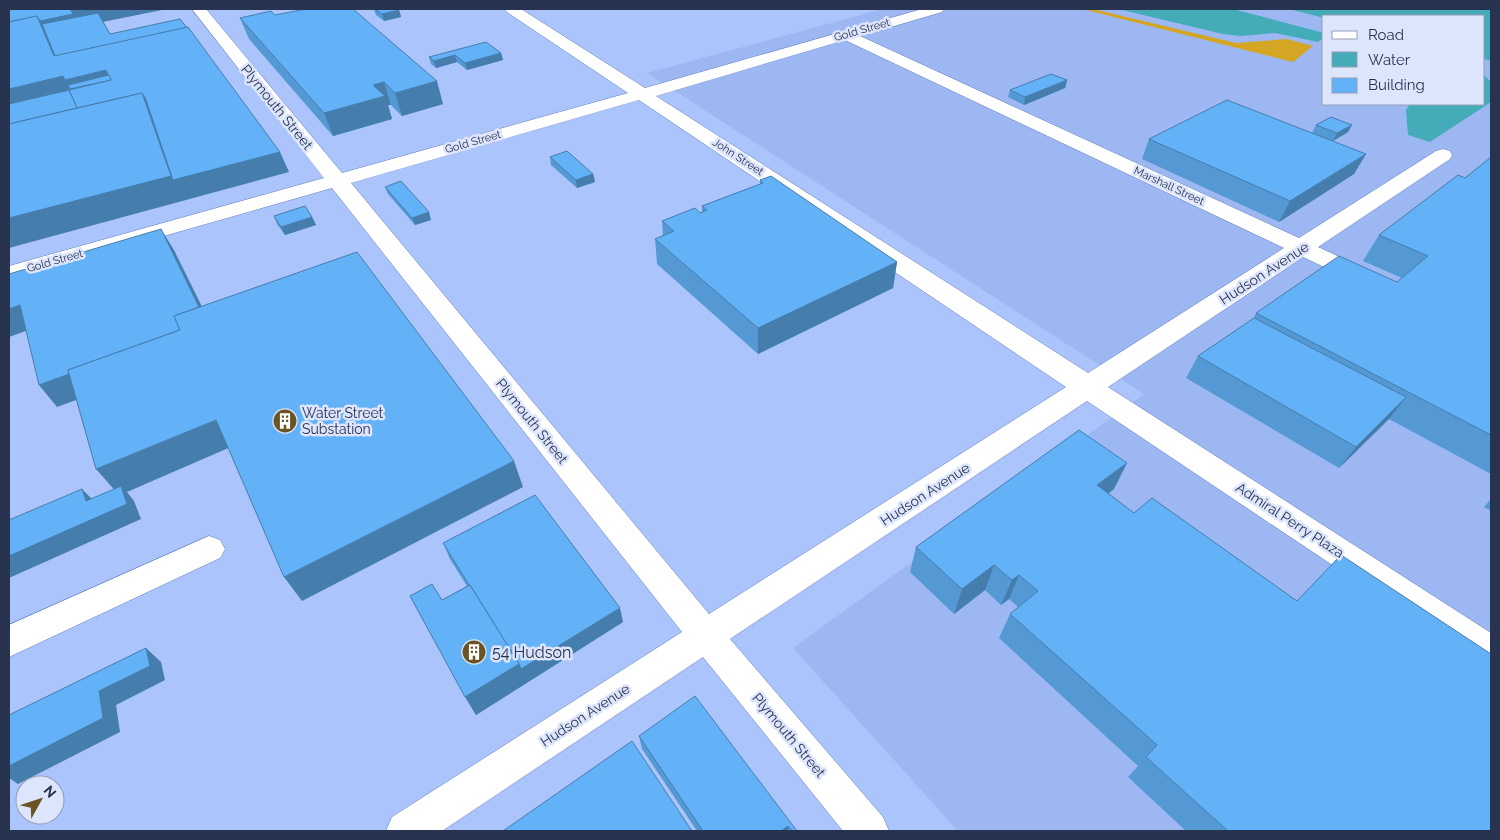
<svg xmlns="http://www.w3.org/2000/svg" width="1500" height="840" font-family="Raleway,sans-serif">
<style>
.built{fill:#9db7f2}
.green{fill:#d4a624}
.water{fill:#44abb8}
.lines{fill:none;stroke-linecap:round;stroke-linejoin:round}
.minor-casing{stroke:#637dbe;stroke-width:1}
.minor{fill:#fff;fill-rule:evenodd}
.wall{fill:#5599d4}
.shaded-wall{fill:#457dad}
.building{fill:#63b2f7;stroke:#457dad}
.labels{text-anchor:middle;dominant-baseline:central;stroke-width:5;stroke-linejoin:round;paint-order:stroke}
.far-street-label{font-size:11px;fill:#28334f;stroke:#dce5fb}
.street-label{font-size:14px;fill:#28334f;stroke:#dce5fb}
.poi-label{font-size:14px;fill:#28334f;stroke:#dce5fb;text-anchor:start}
.near-poi-label{font-size:16px;fill:#28334f;stroke:#dce5fb;text-anchor:start}
</style>
<rect width="100%" height="100%" fill="#acc4fc"/>
<path class="built" d="M883 9H1289L1324 18V104H1484V59L1491 61V831H958L793 648 1144 394 647 73Z"/>
<path class="green" d="M1082 9H1093L1236 43 1287 39 1313 46 1293 62Z"/>
<g class="water">
<path d="M1118 9H1233L1324 33V37L1318 42 1275 33 1241 36 1223 34Z"/>
<path d="M1289 9H1491V61L1484 59V16H1324V18Z"/>
<path d="M1484 75 1491 82V102L1430 142 1408 135 1406 110 1410 104H1484Z"/>
</g>
<g class="lines">
<defs>
<g id="minor">
<path d="M192 9H206L342 173 628 93 507 12 505 9H521L645 88 922 9H944L942 12 860 36 1299 238 1436 151 1443 149 1450 151 1452 155 1450 159 1318 247 1374 273 1377 278 1374 283 1366 285 1358 283 1303 257 1108 387 1491 633V668L1479 663 1087 401 730 639 883 817 889 831H843L703 657 442 831H386L392 817 682 632 332 188 9 280V266L324 178ZM845 40 1284 248 1088 373 656 96ZM639 100 1066 387 709 614 351 183Z"/>
<path d="M209 536 220 540 225 549 220 558 9 657V625Z"/>
</g>
</defs>
<use href="#minor" class="minor-casing"/>
<use href="#minor" class="minor"/>
</g>
<g class="wall">
<path d="M374 9H397L399 10 401 17 384 21 376 15Z"/>
<path d="M275 15 443 104 402 116 391 105H388L392 119 333 136 249 39 240 18Z"/>
<path d="M501 53 503 60 467 70 457 62 436 68 431 64 429 57Z"/>
<path d="M1067 80 1065 88 1024 105 1008 97 1010 90Z"/>
<path d="M1316 125 1348 132 1333 141 1312 133Z"/>
<path d="M1149 139 1366 154 1354 174 1279 222 1142 159Z"/>
<path d="M550 157 593 174 595 182 577 188 551 165Z"/>
<path d="M1491 157V474L1389 419 1339 468 1186 378 1198 356 1254 318 1256 313 1397 282 1402 278 1363 261 1379 235 1465 178Z"/>
<path d="M760 180 897 262 893 288 758 354 657 264 655 239 663 236 662 221 702 212V206L760 184Z"/>
<path d="M385 187 431 220 415 225 388 194Z"/>
<path d="M274 216 312 217 316 225 285 235 277 224Z"/>
<path d="M1114 489 1108 494 1491 831H1186L1128 777 1138 766 999 638 1010 614 1018 607 1009 599 1001 605 985 590 954 614 910 572 916 547Z"/>
<path d="M1491 499V511L1484 507Z"/>
<path d="M443 543 623 622 476 715 410 596 442 600 467 586 450 559Z"/>
<path d="M639 736 797 831H697L642 749Z"/>
</g>
<g class="shaded-wall">
<path d="M74 9H167L48 33 65 75 9 28Z"/>
<path d="M399 10 401 17 384 21 382 14Z"/>
<path d="M501 53 503 60 467 70 465 63Z"/>
<path d="M455 55 457 62 436 68 434 61Z"/>
<path d="M106 70 144 97 280 152 289 172 9 248V89L63 76Z"/>
<path d="M1067 80 1065 88 1024 105 1025 97Z"/>
<path d="M437 81 443 104 402 116 395 93Z"/>
<path d="M384 82 391 105H388L392 119 333 136 324 113 373 85Z"/>
<path d="M1352 125 1348 132 1333 141 1337 133Z"/>
<path d="M1366 154 1354 174 1279 222 1290 201Z"/>
<path d="M593 174 595 182 577 188 576 180Z"/>
<path d="M429 212 431 220 415 225 412 218Z"/>
<path d="M312 217 316 225 285 235 281 227Z"/>
<path d="M161 229 174 250 215 333 197 356 57 407 39 385Z"/>
<path d="M897 262 893 288 758 354V328Z"/>
<path d="M20 305 37 327 9 337V309Z"/>
<path d="M1406 397 1389 419 1339 468 1356 447Z"/>
<path d="M216 420 233 446 127 492 134 501 141 519 9 578V556L86 501 82 489 97 504 119 495 96 469Z"/>
<path d="M514 461 523 487 302 601 284 577Z"/>
<path d="M1127 463 1114 489 1085 511 1097 485Z"/>
<path d="M994 565 985 590 954 614 962 589Z"/>
<path d="M1019 575 1009 599 1001 605 1012 580Z"/>
<path d="M620 608 623 622 476 715 465 697 519 664Z"/>
<path d="M146 648 161 662 165 680 116 705 120 732 18 784 9 778V766L99 691Z"/>
<path d="M788 826V831H781Z"/>
</g>
<g class="building">
<path d="M9 9H70L73 14 40 21 37 16 9 22Z"/>
<path d="M306 9H353L437 81 395 93 384 82 373 85 385 96 324 113 240 18 271 11 275 15Z"/>
<path d="M375 9H397L399 10 382 14Z"/>
<path d="M98 13 110 34 180 19 187 28 55 56 42 24Z"/>
<path d="M37 16 54 56 188 27 280 152 173 180 145 97 142 93 77 108 69 90 111 80 106 70 65 80 63 76 9 89V22Z"/>
<path d="M486 42 501 53 465 63 455 55 434 61 429 57Z"/>
<path d="M1051 74 1067 80 1025 97 1010 90Z"/>
<path d="M109 75 111 80 70 89 68 85Z"/>
<path d="M69 90 77 108 9 124V104Z"/>
<path d="M142 93 171 176 9 218V124Z"/>
<path d="M1227 100 1366 154 1290 201 1149 139Z"/>
<path d="M1331 117 1352 125 1337 133 1316 125Z"/>
<path d="M567 151 593 174 576 180 550 157Z"/>
<path d="M1491 157V435L1256 313 1339 256 1397 282 1428 256 1379 235 1458 175 1465 178Z"/>
<path d="M771 176 897 262 758 328 655 239 674 231 662 221 695 208 700 213 707 210 702 206 763 183 760 180Z"/>
<path d="M401 181 429 212 412 218 385 187Z"/>
<path d="M305 206 312 217 281 227 274 216Z"/>
<path d="M161 229 199 307 174 316 180 330 68 370 69 374 39 385 20 305 9 309V274Z"/>
<path d="M357 252 514 461 284 577 216 420 96 469 68 370 180 330 174 316Z"/>
<path d="M1254 318 1406 397 1356 447 1198 356Z"/>
<path d="M1079 430 1127 463 1097 485 1134 513 1152 498 1297 601 1341 555 1491 654V831H1228L1146 757 1157 745 1010 614 1038 591 1019 575 1012 580 994 565 962 589 916 547Z"/>
<path d="M121 486 127 504 9 556V520L82 489 86 501Z"/>
<path d="M535 495 620 608 521 669 519 664 470 585H469L443 543Z"/>
<path d="M432 584 442 600 470 585 519 664 465 697 410 596Z"/>
<path d="M146 648 150 666 99 691 103 718 9 766V715Z"/>
<path d="M695 696 797 831H792L788 826 781 831H703L639 736Z"/>
<path d="M632 741 692 831H503Z"/>
</g>
<defs>
<symbol id="building-disc" viewBox="-11 -11 22 22"><circle r="9.5" fill="#695524" stroke="#dce5fb"/><path d="M-4-6H4V6H1V3H-1V6H-4ZM-2.5-4.3h1.7v1.8h-1.7ZM.8-4.3h1.7v1.8H.8ZM-2.5-1h1.7V.8h-1.7ZM.8-1h1.7V.8H.8Z" fill="#fff"/></symbol>
</defs>
<g fill-rule="evenodd">
<use href="#building-disc" x="271" y="407" width="28" height="28"/>
<use href="#building-disc" x="460" y="638" width="28" height="28"/>
</g>
<g class="labels">
<g class="far-street-label">
<text transform="translate(862 30) rotate(-16)">Gold Street</text>
<text transform="translate(473 142) rotate(-16)">Gold Street</text>
<text transform="translate(738 157) rotate(33)">John Street</text>
<text transform="translate(1169 186) rotate(25)">Marshall Street</text>
<text transform="translate(55 261) rotate(-16)">Gold Street</text>
</g>
<g class="street-label">
<text transform="translate(277 107) rotate(51)">Plymouth Street</text>
<text transform="translate(1264 273) rotate(-33)">Hudson Avenue</text>
<text transform="translate(532 421) rotate(51)">Plymouth Street</text>
<text transform="translate(925 494) rotate(-33)">Hudson Avenue</text>
<text transform="translate(1290 520) rotate(33)">Admiral Perry Plaza</text>
<text transform="translate(585 715) rotate(-33)">Hudson Avenue</text>
<text transform="translate(789 735) rotate(50)">Plymouth Street</text>
</g>
<g class="poi-label">
<text x="302" y="413">Water Street<tspan x="302" dy="16">Substation</tspan></text>
</g>
<g class="near-poi-label">
<text x="492" y="652">54 Hudson</text>
</g>
</g>
<rect width="1500" height="840" fill="none" stroke="#28334f" stroke-width="20"/>
<rect x="1322" y="15" width="162" height="90" fill="#dce5fb" stroke="#949eb6"/>
<rect x="1332" y="31" width="25" height="8" fill="#ffffff" stroke="#949eb6"/>
<text x="1368" y="40" font-size="15" fill="#28334f">Road</text>
<rect x="1332" y="52" width="25" height="15" fill="#44abb8" stroke="#949eb6"/>
<text x="1368" y="65" font-size="15" fill="#28334f">Water</text>
<rect x="1332" y="78" width="25" height="15" fill="#63b2f7" stroke="#949eb6"/>
<text x="1368" y="90" font-size="15" fill="#28334f">Building</text>
<g transform="translate(40 800) rotate(50)"><circle r="24" fill="#dce5fb" stroke="#949eb6"/>
<path d="M0-4L9 19L0 12L-9 19Z" fill="#695524"/>
<text y="-8" font-size="14" font-weight="bold" text-anchor="middle" fill="#28334f">N</text>
</g>
</svg>
